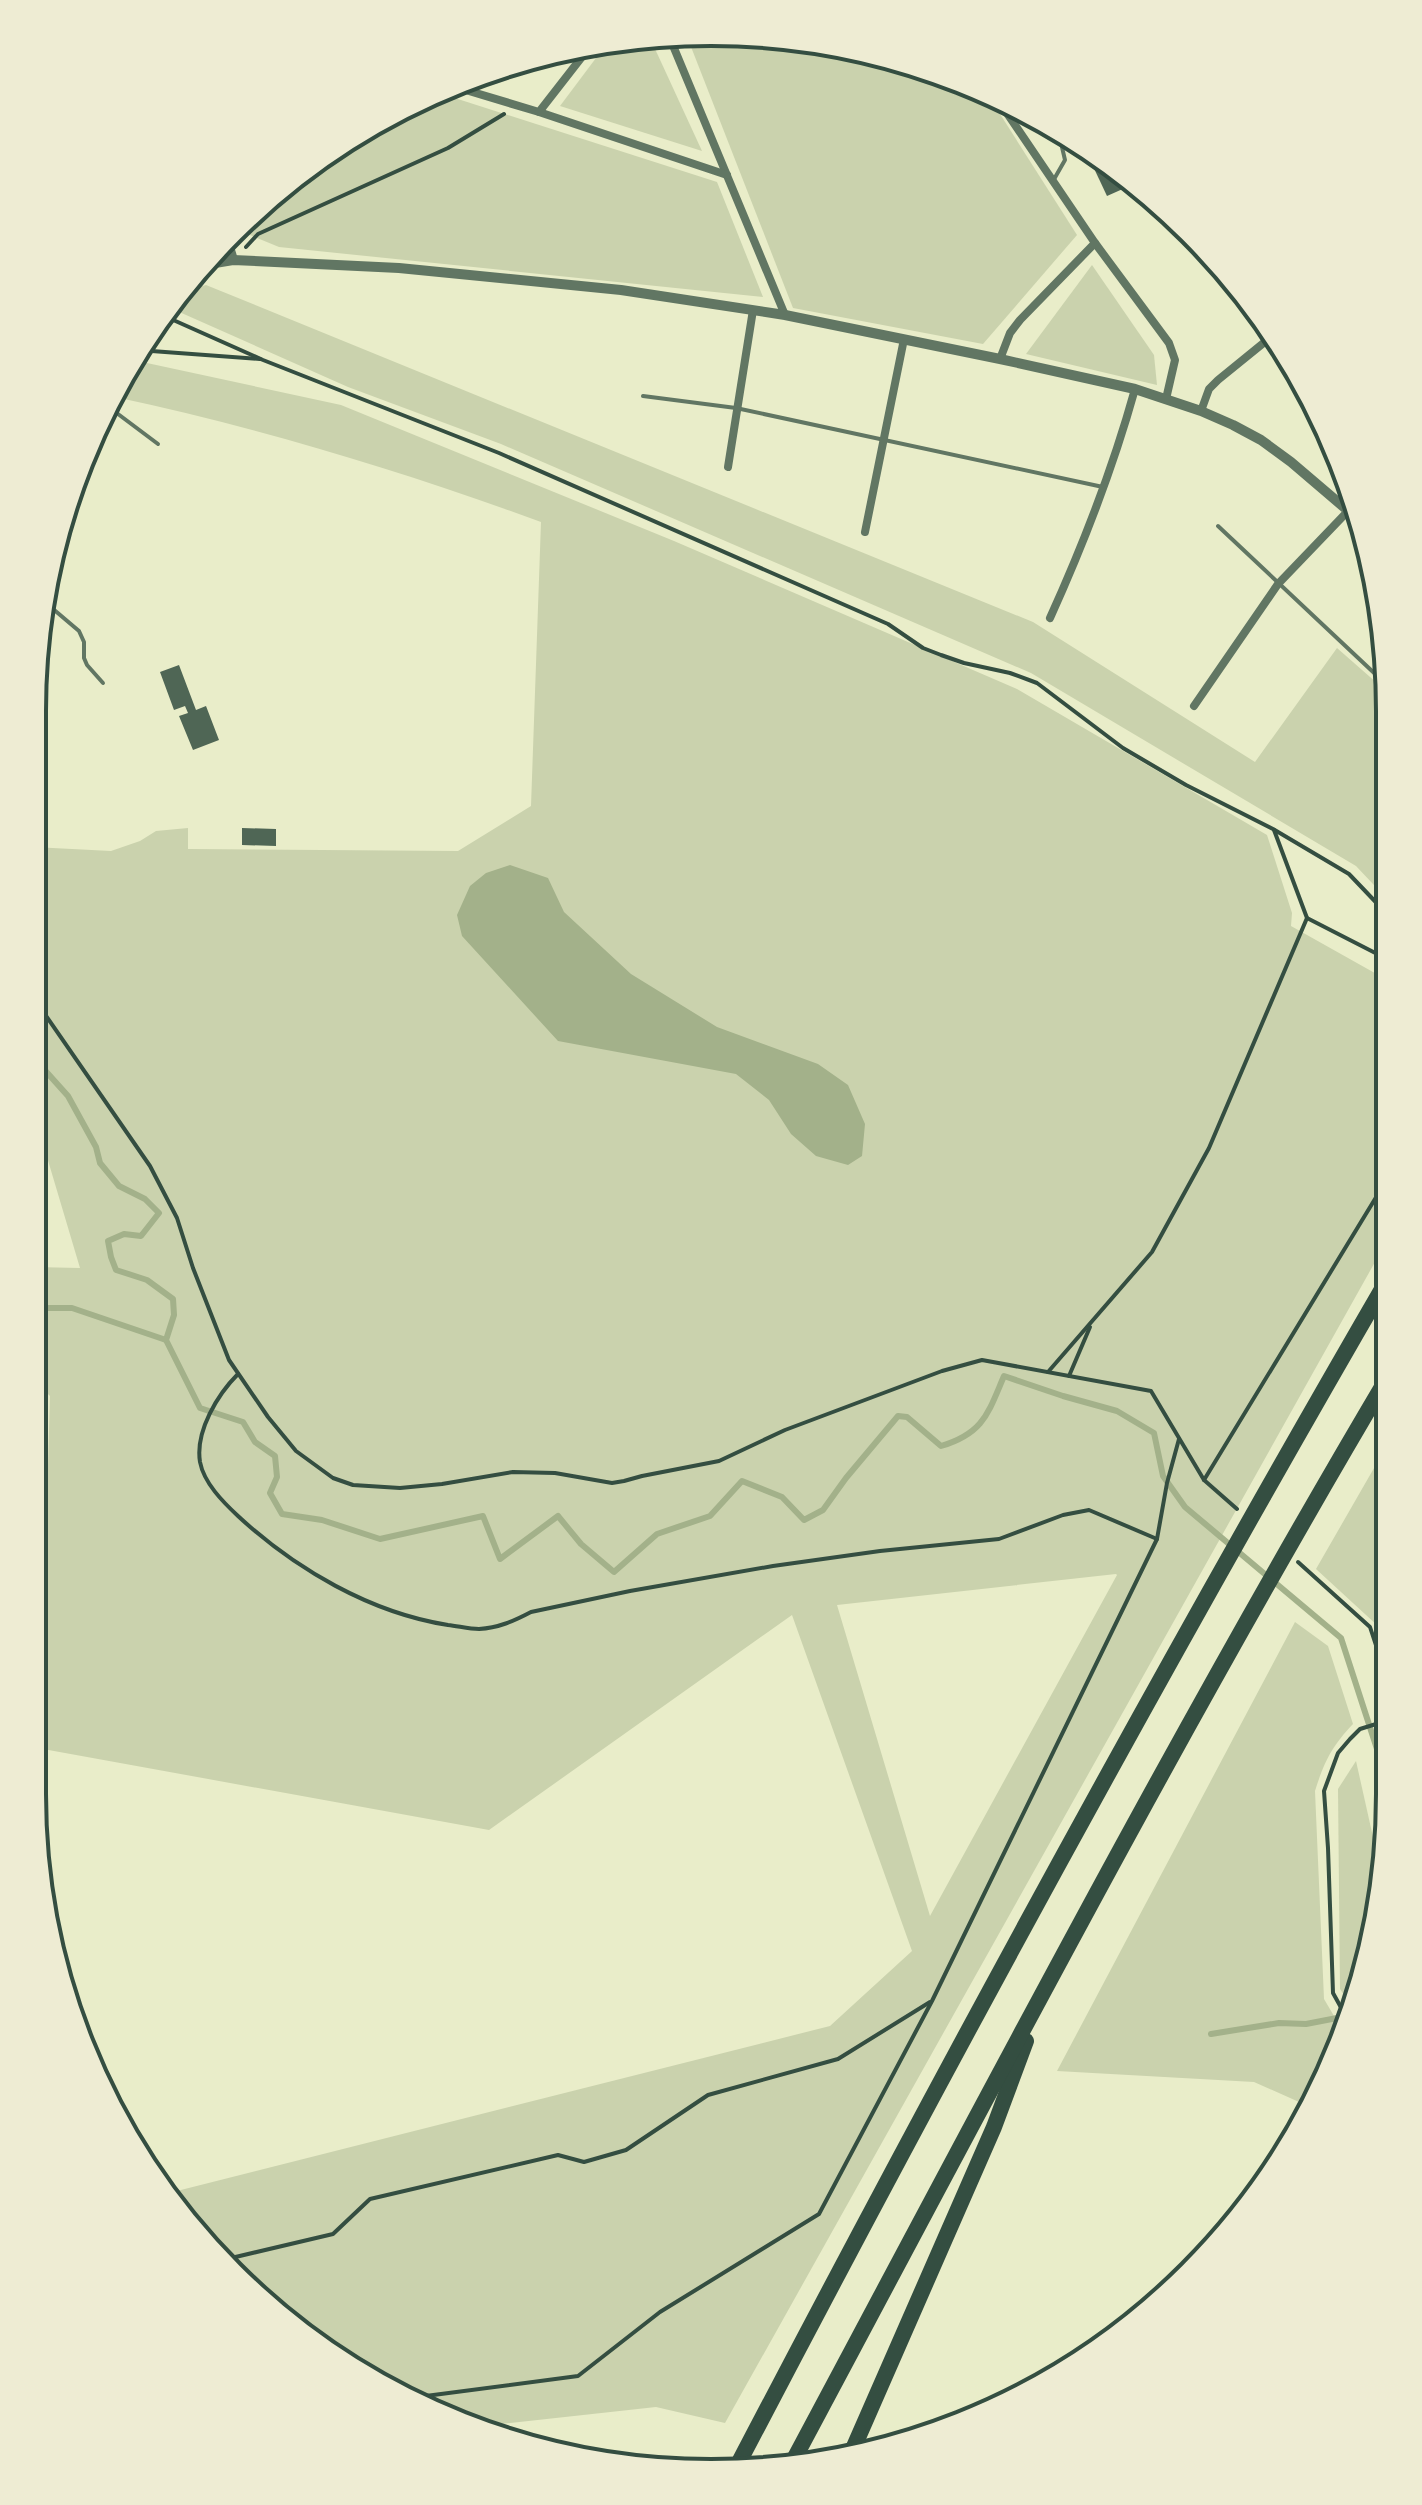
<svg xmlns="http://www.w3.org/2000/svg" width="1422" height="2505" font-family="'Source Sans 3',sans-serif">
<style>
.green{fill:#cad2ad;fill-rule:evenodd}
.water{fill:#a3b18a}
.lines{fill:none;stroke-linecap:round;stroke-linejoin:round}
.stream{stroke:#a3b18a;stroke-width:6}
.building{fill:#4f6655}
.path{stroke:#344e41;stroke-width:4}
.service{stroke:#617663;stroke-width:4}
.minor{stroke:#617663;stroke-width:8}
.tertiary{stroke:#617663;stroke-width:10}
.motorway{stroke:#344e41;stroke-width:16}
.rim{fill:none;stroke:#344e41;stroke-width:4}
</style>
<rect width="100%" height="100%" fill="#e9edc9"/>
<g class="green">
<path d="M711 32 843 45 970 84 986 92 1077 235 983 344 793 308 686 34Z"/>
<path d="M650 38 702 151 560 106 608 42Z"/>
<path d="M436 92 717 182 763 297 279 247 238 230 236 227 333 147Z"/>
<path d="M1092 265 1154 355 1157 385 1026 354Z"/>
<path d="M206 285 1033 622 1255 762 1337 648 1386 691 1389 689V901L1356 866 1031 673 501 444 348 387 168 307 181 292Z"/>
<path d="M133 360 341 405 674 541 1017 689 1267 835 1292 913 1291 926 1389 981V1237L725 2423 656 2407 483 2426 333 2358 172 2207 165 2194 830 2026 912 1951 792 1615 489 1830 32 1747V1504L48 1465 50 1396 33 1380V1267L80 1268 33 1110V847L111 851 140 841 156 831 188 828V849L458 851 531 806 541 522C402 471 260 428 115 397ZM1116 1574 1117 1575 930 1916 837 1605Z"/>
<path d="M1389 1442V1662L1378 1626 1316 1569Z"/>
<path d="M1295 1622 1328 1646 1353 1724C1332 1746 1324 1762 1315 1791L1324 1999 1344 2033 1308 2106 1254 2082 1057 2071Z"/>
<path d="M1356 1761 1373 1837 1378 1891 1354 2010 1340 1989 1338 1789Z"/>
</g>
<path class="water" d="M510 865 548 878 564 912 631 974 717 1027 818 1064 848 1085 865 1124 862 1156 848 1165 816 1156 791 1134 769 1100 736 1074 558 1041 462 936 457 915 470 886 486 873Z"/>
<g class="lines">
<g class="stream">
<path d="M33 1057 68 1096 96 1147 100 1163 119 1186 145 1199 159 1213 141 1236 124 1234 108 1241 111 1257 116 1270 147 1280 173 1299 174 1315 166 1340 200 1408 243 1422 255 1442 275 1456 277 1477 270 1493 282 1514 322 1520 380 1539 483 1516 500 1559 558 1516 581 1544 614 1572 657 1534 710 1516 742 1481 782 1497 804 1520 823 1510 846 1478 898 1416 907 1417 941 1446C984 1433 988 1413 1004 1376L1063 1396 1117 1411 1154 1433 1163 1476 1185 1507 1341 1638 1389 1786"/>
<path d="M33 1308H72L166 1340"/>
<path d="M1211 2034 1279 2023 1306 2024 1337 2018"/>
</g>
</g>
<g class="building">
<path d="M1102 157 1134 184 1107 196 1091 162Z"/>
<path d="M179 665 196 710 206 706 219 740 193 750 179 716 188 713 185 706 174 710 160 672Z"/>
<path d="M242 828 276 829V846L242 845Z"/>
</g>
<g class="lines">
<g class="path">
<path d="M246 247 258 234 448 148 504 114"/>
<path d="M162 315 263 360 499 453 888 624 923 648 941 655 964 663 1010 673 1037 683 1123 748 1186 785 1273 829 1349 874 1389 916"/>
<path d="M138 350 260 359"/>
<path d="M142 350 155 323"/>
<path d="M1274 830 1307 918"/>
<path d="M33 997 150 1166 177 1218 193 1268 229 1360 268 1417 296 1451 333 1478 353 1485 400 1488 442 1484 513 1472 555 1473 612 1483 624 1481 642 1476 719 1461 785 1430 942 1371 982 1360 1151 1391 1204 1480 1237 1509"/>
<path d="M1048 1372 1152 1252 1209 1148 1307 918 1389 960"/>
<path d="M238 1374C218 1394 195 1431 200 1462 204 1483 223 1502 238 1516 295 1569 371 1613 448 1625 458 1626 469 1629 479 1629 498 1628 514 1621 531 1612L630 1591 773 1566 880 1551 999 1539 1063 1515 1089 1510 1157 1539"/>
<path d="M1069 1376 1090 1327"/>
<path d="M1204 1480 1389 1176"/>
<path d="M1298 1562 1370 1627 1389 1685"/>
<path d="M1349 2022 1333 1993 1328 1848 1324 1791 1338 1753 1350 1739 1360 1729 1389 1720"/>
<path d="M227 2259 333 2234 370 2199 558 2155 584 2162 626 2150 708 2095 838 2059 930 2002"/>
<path d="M418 2397 578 2376 660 2312 819 2214 932 2001 1157 1539 1167 1483 1179 1439"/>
</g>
<g class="service">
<path d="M1053 181 1065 160 1058 130"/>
<path d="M643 396 736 408 1103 487"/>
<path d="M110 408 158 444"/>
<path d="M1218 526 1389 687"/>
<path d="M47 598 52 595 56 585 54 565"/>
<path d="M46 603 79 631 84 642V658L87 665 103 683"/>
</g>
<g class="minor">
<path d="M669 36 785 315"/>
<path d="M449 85 539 112 592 44"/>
<path d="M996 97 1095 243 1169 343 1175 360 1166 399"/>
<path d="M539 112 727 175"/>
<path d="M1000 359 1010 333 1020 320 1095 243"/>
<path d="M1201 411 1209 389 1218 380 1272 336"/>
<path d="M728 467 753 310"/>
<path d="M865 532 904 339"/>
<path d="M1050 618C1084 543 1113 468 1135 389"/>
<path d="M1194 706 1278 584 1349 510"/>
</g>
<g class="tertiary">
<path d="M226 237 233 260"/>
<path d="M203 265 233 260 399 268 621 290 785 315 1000 359 1135 389 1201 411 1233 425 1261 440 1291 462 1359 520"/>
</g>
<g class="motorway">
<path d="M853 2449 994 2127 1026 2041"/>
<path d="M792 2463C987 2098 1178 1731 1389 1375"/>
<path d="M735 2470C945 2068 1161 1670 1389 1277"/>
</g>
</g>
<path d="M0 0H1422V2505H0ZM711 46H711A665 665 0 0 1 1376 711V1794A665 665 0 0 1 711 2459H711A665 665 0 0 1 46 1794V711A665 665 0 0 1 711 46Z" fill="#eeecd3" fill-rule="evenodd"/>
<path class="rim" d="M711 46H711A665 665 0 0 1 1376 711V1794A665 665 0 0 1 711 2459H711A665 665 0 0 1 46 1794V711A665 665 0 0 1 711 46Z"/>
</svg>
